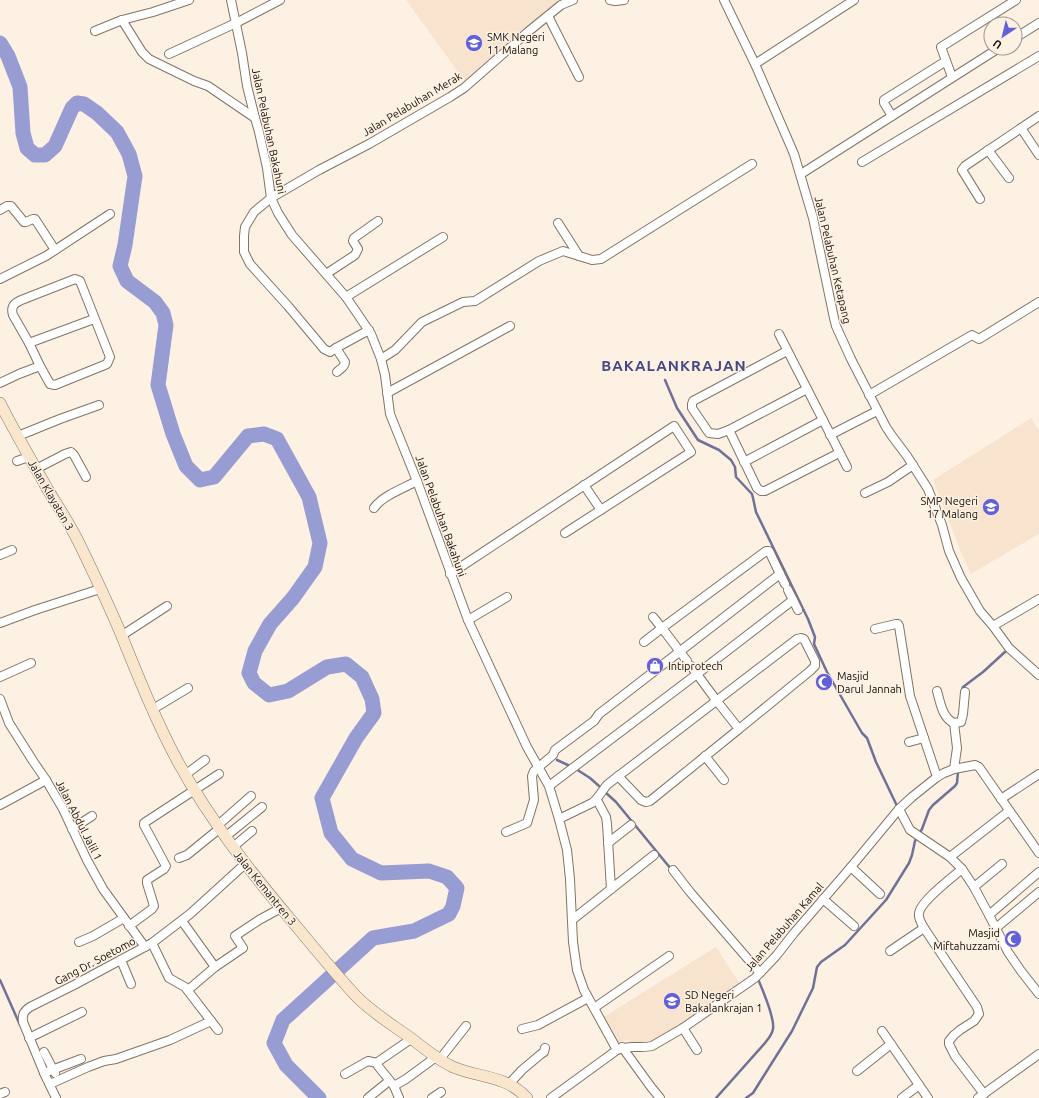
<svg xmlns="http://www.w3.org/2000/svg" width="1039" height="1098" font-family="Ubuntu,sans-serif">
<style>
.built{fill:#f8e4ce}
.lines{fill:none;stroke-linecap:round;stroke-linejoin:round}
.stream{stroke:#6f7296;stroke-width:2.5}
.river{stroke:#979cd2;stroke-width:15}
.street-casing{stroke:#817465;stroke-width:10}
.secondary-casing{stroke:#817465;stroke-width:12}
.street{stroke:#fff;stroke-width:8}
.secondary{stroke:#fae6cd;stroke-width:11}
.labels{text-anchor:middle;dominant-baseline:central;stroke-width:3;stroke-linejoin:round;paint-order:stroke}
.poi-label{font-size:11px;fill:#130f09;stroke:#fdf1e4;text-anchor:start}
.street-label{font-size:11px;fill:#130f09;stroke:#fdf1e4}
.district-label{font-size:15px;font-weight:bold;letter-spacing:1px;fill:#464986;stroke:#fdf1e4}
</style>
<rect width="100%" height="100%" fill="#fdf1e4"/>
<g class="built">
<path d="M406 0H562L466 83Z"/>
<path d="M1031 418 1039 431V534L971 574 962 555 933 480Z"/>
<path d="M716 947 740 984 666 1035 653 1041 631 1044 628 1039 617 1045 602 1018Z"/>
</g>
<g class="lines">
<g class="stream">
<path d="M665 380 677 408 698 440 719 450 731 460 735 467 736 477 752 494 753 498 756 512 808 619 815 637 814 644 827 672 862 733 867 738 876 762 898 808"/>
<path d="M962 692V690L963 687 983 672 1006 651"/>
<path d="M557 760 570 766"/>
<path d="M576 769 590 778 599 786"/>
<path d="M605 792 616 802 671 869"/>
<path d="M0 980 20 1025"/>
<path d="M716 1098 765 1043C768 1039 772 1035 773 1029 775 1018 763 991 758 979"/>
<path d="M746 1098 753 1093 758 1085 792 1031 813 988 817 967 821 962 845 945 886 900 909 863 912 855 915 841 922 829 929 810 933 805 955 786 957 783 958 772"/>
</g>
<path class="river" d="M0 43 8 56 20 87 23 133 27 148 35 155H45L55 146 72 108 77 103 84 104 97 113 117 132 129 154 135 176 125 245 120 266 127 281 155 302 163 313 166 325 158 385 173 434 186 466 200 480 214 477 248 436 264 434 277 439 309 497 320 543 315 567 293 598 270 624 255 651 249 673 254 683 269 695 288 691 327 667 346 664 362 677 372 699 374 713 356 738 322 798 331 833 352 859 381 873 429 871 447 877 457 888 453 906 449 914 414 931 373 938 283 1020 274 1043 286 1065 319 1098"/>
<defs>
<g id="street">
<path d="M231 0 242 53 247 86 255 118 259 132 267 168 271 198 278 213 292 235 346 297 359 316 371 334 381 359 385 375 390 414 417 481 468 620 527 747 549 786 559 819 567 850 570 879 573 942 577 970 584 990 617 1050"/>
<path d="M610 0 615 1 624 0"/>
<path d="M724 0 755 64 794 154 813 218 834 318 836 326 851 359 886 427 892 436 907 456 928 489 942 525 949 551 961 578 980 611 993 626 1009 648 1039 675"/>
<path d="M548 16 579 77"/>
<path d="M122 20 142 52 149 59 194 81 208 86 255 118"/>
<path d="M95 31 122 20 153 12 189 0"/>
<path d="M1015 38 1039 23"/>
<path d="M169 54 236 23 280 0"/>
<path d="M755 64 854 0"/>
<path d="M952 77 941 47 1016 0"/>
<path d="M892 116 884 103V100L946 61"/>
<path d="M1021 128 1039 155"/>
<path d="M988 150 1009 178"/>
<path d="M862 162 1039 56"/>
<path d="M801 174 999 48"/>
<path d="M980 199 962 170 965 166 1039 116"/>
<path d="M0 210 7 206H11L24 222H26L33 219H35L55 250"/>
<path d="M558 223 579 256"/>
<path d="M326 274 355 255 358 249 353 241 354 238 378 221"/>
<path d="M0 279 46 256 110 214"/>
<path d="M346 297 443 237"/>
<path d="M779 334 847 467"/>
<path d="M29 343 94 319"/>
<path d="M336 348 330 352 324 349 288 306 250 264 244 252V236L245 227 254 212 271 198 319 170 369 144 450 97 464 88 529 31 561 5 573 0"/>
<path d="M787 351 693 401 692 404V408L709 433 718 434 729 430 757 488 761 491H765L839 453"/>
<path d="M381 359 395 350 422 322 463 302 475 301 539 261 563 251 592 260 601 259 752 164"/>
<path d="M337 372C340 369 345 367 345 362L336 348 369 330"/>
<path d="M0 383 19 374 40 366 50 384 55 385 107 364 110 357 80 281 75 279 24 299C16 302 10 305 13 315L29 343 40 366"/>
<path d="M387 393 510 326"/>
<path d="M869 395 972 335 979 339 1039 302"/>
<path d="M729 430 807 389"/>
<path d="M830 435 877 411"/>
<path d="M18 436 60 419 99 405"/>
<path d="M17 461 29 457"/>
<path d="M744 462 823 420"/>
<path d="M36 469 65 454 71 452 74 455 86 477"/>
<path d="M584 485 601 510"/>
<path d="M865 493 888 482 913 465"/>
<path d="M374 508C382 496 404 488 417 481"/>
<path d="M0 555 12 550"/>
<path d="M450 574 674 426 691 452 565 533"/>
<path d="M788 590 798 610"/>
<path d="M468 620 507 597"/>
<path d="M0 623 35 610 100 589"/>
<path d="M993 626 1039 599"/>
<path d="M875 629 896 624H898L899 626 910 696 937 777"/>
<path d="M121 636 167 606"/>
<path d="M644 642 662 628 653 617"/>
<path d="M687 661 662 628 766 551H769L770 553 780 574"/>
<path d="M0 677 31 663"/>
<path d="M937 691C940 701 942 718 954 723L961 722 963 714 965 692"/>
<path d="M0 699 9 723 33 761 46 780 63 809 87 860 103 889 145 947"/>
<path d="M153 709 188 688"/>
<path d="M954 723 957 748 954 769"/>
<path d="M909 742 924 738"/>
<path d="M705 756 724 780"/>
<path d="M185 775 205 760"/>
<path d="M618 776 641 800 646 802 650 801 739 729 716 700 691 666"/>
<path d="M549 786 697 674 793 600"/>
<path d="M1001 799 1039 774"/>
<path d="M597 800 606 817 607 824 611 889"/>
<path d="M0 805 46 780"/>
<path d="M899 809 910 830 913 832 950 857 962 869 974 887 989 915 1008 952 1021 971 1039 994"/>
<path d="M559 819 592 803C599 798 602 790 608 784L797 639 801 638 804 639 815 661V666L810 671 739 729"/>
<path d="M217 826 251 796"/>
<path d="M72 829 92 816"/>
<path d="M506 832 527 823 534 800 532 776 534 771 553 755 555 750 594 721 599 714 780 574 785 584"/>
<path d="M225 837 262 807"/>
<path d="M608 843 631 825"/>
<path d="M233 847 252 831"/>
<path d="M950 857 1009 811"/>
<path d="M179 858 187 855 219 829"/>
<path d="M851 867 880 894"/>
<path d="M962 869C953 877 919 902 919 914 918 918 922 924 924 928L977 1007 979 1014 974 1021 960 1030 954 1035 949 1041V1044L955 1056 984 1094"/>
<path d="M673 870 690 892 760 973"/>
<path d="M974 887 1002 864"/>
<path d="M823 899 854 926"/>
<path d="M989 915 1039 872"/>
<path d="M572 920 654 855"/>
<path d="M182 921 215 967"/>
<path d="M129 926 152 909 154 906 147 883V880L164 869 166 866 144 825V823L219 774"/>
<path d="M996 928 1039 892"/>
<path d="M79 942 93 936 124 918"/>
<path d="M152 943 169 978 185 987 218 1030"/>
<path d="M890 951 924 928"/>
<path d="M121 960 131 984"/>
<path d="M188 990 215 967 243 948 235 936 259 920 281 908"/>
<path d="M594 1008 669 956"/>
<path d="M683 1028 697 1050"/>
<path d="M522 1029 538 1025 588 998"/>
<path d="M882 1031 928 1098"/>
<path d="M29 1038 82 1012"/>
<path d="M622 1047 651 1087 660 1098"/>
<path d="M44 1052 55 1073"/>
<path d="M440 1059 466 1026"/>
<path d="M857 1071 891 1044"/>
<path d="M44 1073 81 1059"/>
<path d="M345 1074 368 1061 377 1063"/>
<path d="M50 1084 88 1067 104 1061 116 1059 170 1040 211 1021"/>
<path d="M509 1084 522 1070 541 1054 544 1052 545 1048"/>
<path d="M394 1086 406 1079 436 1057"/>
<path d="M0 1094 5 1092"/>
<path d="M56 1098 45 1075 23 1022C22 1014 24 1011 30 1007L74 985 152 943 190 914 245 864"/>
<path d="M368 1098 389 1081"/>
<path d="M399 1098 394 1086 378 1066 377 1063 379 1061 411 1039"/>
<path d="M432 1098 441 1092"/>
<path d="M551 1098 617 1050C628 1044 640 1049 652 1046L683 1028 755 978 776 956 794 933 851 867 899 809 912 797 937 777 944 773 954 769 970 766 975 765 979 767 1039 853"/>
<path d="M902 1098 919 1085"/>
<path d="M978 1098 1039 1054"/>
</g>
<path id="secondary" d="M0 403C15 433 32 461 48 490 59 508 71 526 80 545 95 576 110 607 123 639 140 681 157 723 178 762 210 820 249 870 291 920 312 945 333 971 355 995 372 1013 393 1025 412 1039 425 1049 438 1060 453 1067 479 1078 506 1075 527 1098"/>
</defs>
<use href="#street" class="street-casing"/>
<use href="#secondary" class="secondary-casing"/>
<use href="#street" class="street"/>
<use href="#secondary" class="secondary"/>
</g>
<defs>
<symbol id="school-disc" viewBox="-11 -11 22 22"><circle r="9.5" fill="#625fd8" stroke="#fdf1e4"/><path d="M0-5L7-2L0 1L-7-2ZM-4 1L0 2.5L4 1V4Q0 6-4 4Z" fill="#fff"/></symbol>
<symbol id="shop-disc" viewBox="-11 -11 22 22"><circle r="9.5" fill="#625fd8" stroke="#fdf1e4"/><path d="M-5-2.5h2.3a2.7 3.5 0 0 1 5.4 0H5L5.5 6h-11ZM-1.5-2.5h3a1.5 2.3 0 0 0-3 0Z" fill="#fff"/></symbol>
<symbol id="mosque-disc" viewBox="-11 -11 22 22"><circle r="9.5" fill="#625fd8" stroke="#fdf1e4"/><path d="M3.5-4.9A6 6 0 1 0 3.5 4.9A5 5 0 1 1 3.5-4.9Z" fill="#fff"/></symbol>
</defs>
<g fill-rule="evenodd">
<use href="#school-disc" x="464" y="33" width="20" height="20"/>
<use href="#school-disc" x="981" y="497" width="20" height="20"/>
<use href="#shop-disc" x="645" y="656" width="20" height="20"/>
<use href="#mosque-disc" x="814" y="672" width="20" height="20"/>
<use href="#mosque-disc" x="1003" y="929" width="20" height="20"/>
<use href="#school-disc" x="662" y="991" width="20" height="20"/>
</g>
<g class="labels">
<g class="poi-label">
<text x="487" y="37">SMK Negeri<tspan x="487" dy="13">11 Malang</tspan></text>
<text x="978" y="501" text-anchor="end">SMP Negeri<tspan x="978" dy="13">17 Malang</tspan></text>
<text x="668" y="666">Intiprotech</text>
<text x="837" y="676">Masjid<tspan x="837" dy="13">Darul Jannah</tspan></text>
<text x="1000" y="933" text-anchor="end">Masjid<tspan x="1000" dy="13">Miftahuzzami</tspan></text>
<text x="685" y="995">SD Negeri<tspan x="685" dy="13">Bakalankrajan 1</tspan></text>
</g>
<g class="street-label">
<text transform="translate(412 104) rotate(-31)">Jalan Pelabuhan Merak</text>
<text transform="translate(269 131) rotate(78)">Jalan Pelabuhan Bakahuni</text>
<text transform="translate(833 260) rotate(77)">Jalan Pelabuhan Ketapang</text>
<text transform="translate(51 495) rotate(60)">Jalan Klayatan 3</text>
<text transform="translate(441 516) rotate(70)">Jalan Pelabuhan Bakahuni</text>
<text transform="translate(79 820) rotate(63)">Jalan Abdul Jalil 1</text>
<text transform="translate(265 888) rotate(51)">Jalan Kemantren 3</text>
<text transform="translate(784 927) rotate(-49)">Jalan Pelabuhan Kamal</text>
<text transform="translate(95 961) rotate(-28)">Gang Dr. Soetomo</text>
</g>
<g class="district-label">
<text x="674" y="365">BAKALANKRAJAN</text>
</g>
</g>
<g transform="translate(1003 36) rotate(215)"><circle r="19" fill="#fdf1e4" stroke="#9f978c"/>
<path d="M0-3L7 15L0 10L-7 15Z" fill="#625fd8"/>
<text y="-6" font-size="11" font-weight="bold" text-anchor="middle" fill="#130f09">U</text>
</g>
</svg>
